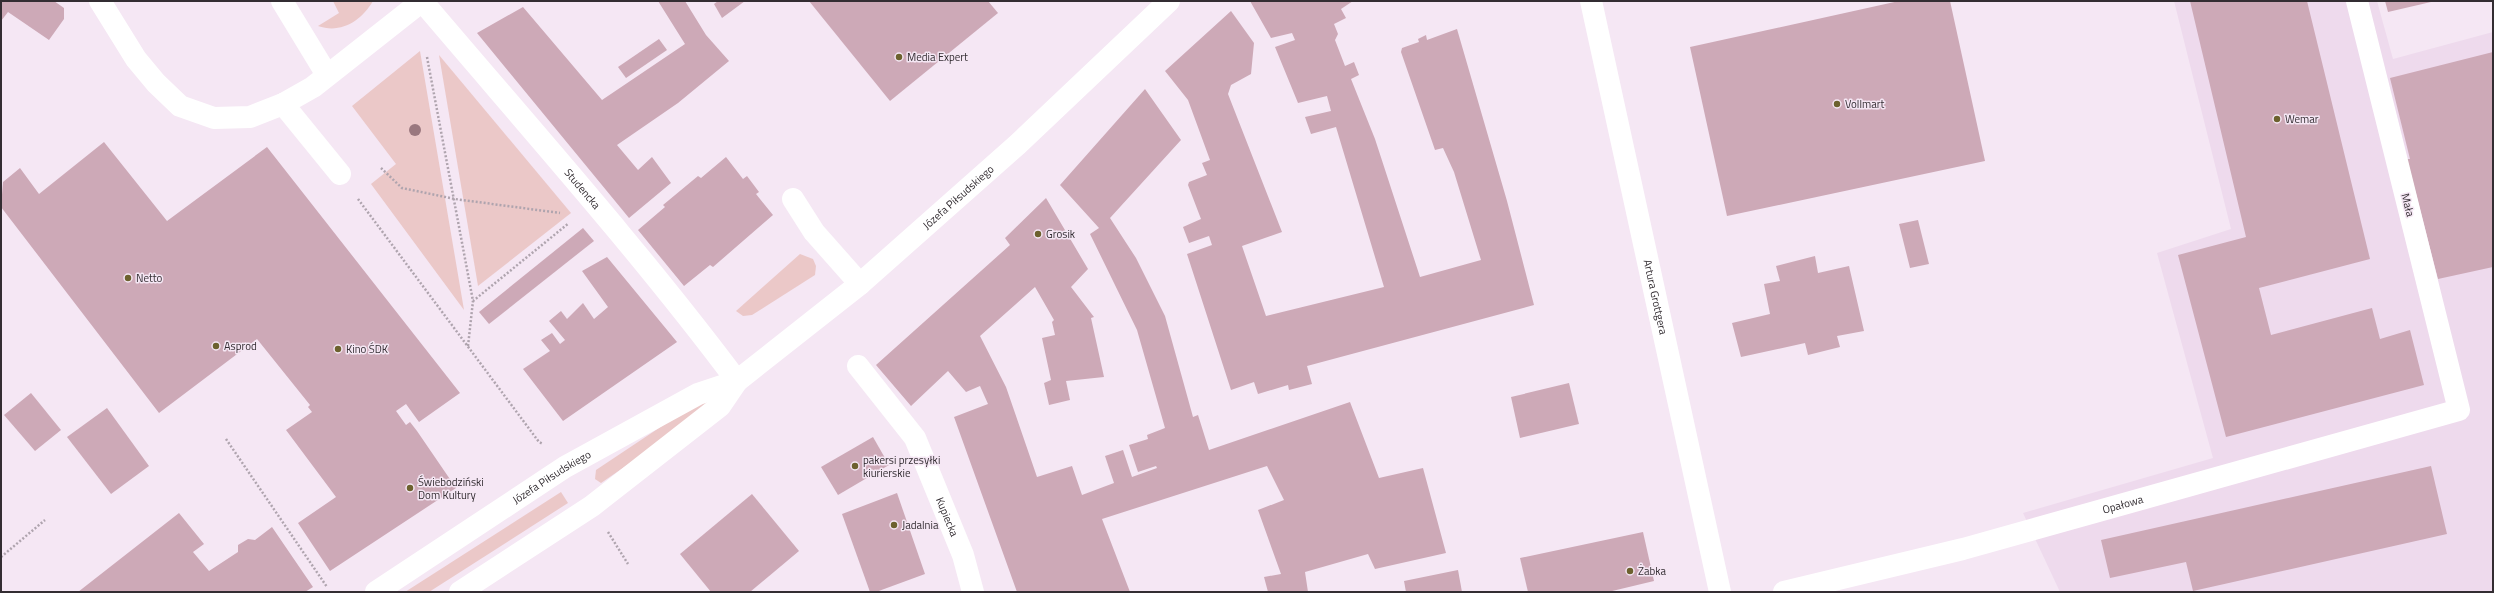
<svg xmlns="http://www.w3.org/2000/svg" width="2494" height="593" font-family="'Titillium Web',sans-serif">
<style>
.built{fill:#eedaed}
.green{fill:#ebc8c8}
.building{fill:#cda9b7}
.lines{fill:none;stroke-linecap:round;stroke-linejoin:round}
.path{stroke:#afa4ae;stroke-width:2.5;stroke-dasharray:2 2;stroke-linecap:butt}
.minor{stroke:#fff;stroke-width:22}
.tree{fill:#9a787f}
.poi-dot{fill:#6c612e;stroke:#f5e7f4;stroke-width:1.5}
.labels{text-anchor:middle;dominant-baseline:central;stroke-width:3;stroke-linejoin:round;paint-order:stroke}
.poi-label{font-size:11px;fill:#332d32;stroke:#f5e7f4;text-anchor:start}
.street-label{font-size:11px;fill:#332d32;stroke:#f5e7f4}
</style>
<rect width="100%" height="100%" fill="#f5e7f4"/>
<path class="built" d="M2174 1H2377L2393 59 2493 32V592H2060L2023 513 2213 458 2157 253 2231 229Z"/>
<g class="green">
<path d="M333 1H373C361 21 341 34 318 26L339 13Z"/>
<path d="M420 51 464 310 371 184 396 164 352 106Z"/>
<path d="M439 55 571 213 478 286Z"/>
<path d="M800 254 813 259 816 266 815 275 752 315 743 316 736 311Z"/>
<path d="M710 394 716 404 601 483 595 479 596 470Z"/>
<path d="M561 492 568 503 429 592H405Z"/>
</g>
<g class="building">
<path d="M1 1H54L64 8V19L49 40 8 12 1 21Z"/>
<path d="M658 1H685L706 35 729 61 678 103 617 145 638 170 652 157 671 183 629 218 477 33 523 7 602 100 685 44Z"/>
<path d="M718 1H745L722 18 714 4Z"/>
<path d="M809 1H988L998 13 890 101Z"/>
<path d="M1250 1H1353L1341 9 1346 18 1334 24 1338 34 1335 40 1345 66 1354 62 1359 75 1351 79 1375 139 1420 277 1481 260 1454 172 1443 148 1435 150 1401 52 1402 48 1419 42 1418 39 1426 35 1427 40 1457 29 1507 201 1534 305 1307 366 1312 384 1289 390 1288 385 1258 394 1254 382 1231 390 1187 254 1212 245 1209 236 1189 243 1183 227 1201 219 1188 185 1189 182 1207 175 1202 163 1210 160 1188 100 1165 71 1231 11 1254 43 1251 74 1231 85 1228 94 1282 232 1242 246 1266 316 1384 287 1336 127 1311 134 1305 117 1331 111 1327 96 1298 103 1275 47 1295 40 1292 33 1271 38Z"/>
<path d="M1899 1H1950L1985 161 1727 216 1690 47Z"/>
<path d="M2190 1H2307L2370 259 2259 288 2271 335 2372 308 2380 339 2410 330 2424 385 2226 437 2178 255 2246 237Z"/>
<path d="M2385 1H2431V2L2388 12Z"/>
<path d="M659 39 667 50 626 78 618 67Z"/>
<path d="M2493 52V267L2438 279 2407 159H2410L2390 78Z"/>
<path d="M1145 89 1181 140 1110 218 1136 258 1165 316 1193 417 1198 415 1209 450 1350 402 1379 478 1423 468 1446 553 1375 569 1368 554 1305 572 1308 592H1268L1264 577 1281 574 1258 510 1284 500 1267 466 1102 519 1130 592H1017L954 417 988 404 980 386 966 392 948 371 911 406 876 365 1010 245 1005 238 1046 198 1088 269 1071 287 1094 317 1091 318 1104 377 1066 381 1070 400 1049 405 1044 383 1051 380 1042 338 1055 335 1052 322 1054 320 1035 287 980 336 1006 387 1037 477 1072 466 1082 495 1114 483 1105 456 1123 450 1132 477 1157 468 1156 466 1138 472 1129 445 1148 439 1147 435 1165 428 1137 330 1090 234 1099 228 1060 185Z"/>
<path d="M104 142 167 221 267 147 460 393 419 422 406 404 396 411 406 425 410 422 417 431 456 488 330 571 298 523 336 497 286 430 312 412 308 407 310 405 257 339 159 413 1 207 3 182 20 168 39 194Z"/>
<path d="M726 157 743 179 747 176 759 192 756 194 773 215 713 267 710 265 684 286 638 230 665 207 663 205 698 176 701 178Z"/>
<path d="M1918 220 1929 264 1910 268 1899 224Z"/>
<path d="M583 228 594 241 489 324 479 312Z"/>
<path d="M1815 256 1818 273 1849 266 1864 331 1837 336 1840 347 1808 355 1805 343 1741 357 1732 323 1770 314 1764 284 1780 281 1776 266Z"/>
<path d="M607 257 677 342 563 421 523 369 550 351 541 340 552 333 560 344 565 340 549 321 561 311 567 319 583 303 594 319 608 307 582 271Z"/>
<path d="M1569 383 1579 424 1520 438 1511 397Z"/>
<path d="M31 393 61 430 35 451 4 415Z"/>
<path d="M107 408 149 466 111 494 67 437Z"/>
<path d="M873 437 889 465 838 495 821 467Z"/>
<path d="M2431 466 2447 534 2193 591 2186 562 2110 578 2101 540Z"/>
<path d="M897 493 925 574 876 592H870L842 514Z"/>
<path d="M752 494 799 551 750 592H711L680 554Z"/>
<path d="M179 513 204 544 193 552 209 571 238 552V545L248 539 255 540 272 527 313 587 305 592H78Z"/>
<path d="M1643 532 1654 581 1608 592H1528L1520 558Z"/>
<path d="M1458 570 1462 592H1406L1404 581Z"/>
</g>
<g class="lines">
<g class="path">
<path d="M427 57 473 301 569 223"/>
<path d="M381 168 402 188 455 199 560 213"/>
<path d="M358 199 539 442 543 444"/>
<path d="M468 346 473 301"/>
<path d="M226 439 327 587"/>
<path d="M608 532 628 564"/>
<path d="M1 557 45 520"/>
</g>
<g class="minor">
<path d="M100 1 136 59 156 83 180 106 214 118 250 117 283 104 313 87 422 1"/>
<path d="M282 1 327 75"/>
<path id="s1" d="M422 1C528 126 639 250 737 381"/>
<path id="s2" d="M1591 1 1720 592"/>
<path d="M283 104 340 174"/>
<path d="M793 199 814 232 860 284"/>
<path id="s3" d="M858 366 915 438 963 555 973 592"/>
<path id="s4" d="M376 592 565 467 698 394 737 381"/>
<path id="s5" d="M460 592 592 506 720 406 737 381 860 284 1017 145 1169 1"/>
<path id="s6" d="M1784 592 1963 549 2459 410 2357 1"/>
</g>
</g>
<circle class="tree" cx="415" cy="130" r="6"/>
<g class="poi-dot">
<circle cx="899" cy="57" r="4"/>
<circle cx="1837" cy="104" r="4"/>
<circle cx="2277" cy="119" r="4"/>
<circle cx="1038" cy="234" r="4"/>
<circle cx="128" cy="278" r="4"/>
<circle cx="216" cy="346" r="4"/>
<circle cx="338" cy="349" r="4"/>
<circle cx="855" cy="466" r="4"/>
<circle cx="410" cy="488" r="4"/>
<circle cx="894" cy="525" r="4"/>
<circle cx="1630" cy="571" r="4"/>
</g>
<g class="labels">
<g class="poi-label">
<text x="907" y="57">Media Expert</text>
<text x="1845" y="104">Vollmart</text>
<text x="2285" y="119">Wemar</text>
<text x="1046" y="234">Grosik</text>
<text x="136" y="278">Netto</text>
<text x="224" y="346">Asprod</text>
<text x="346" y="349">Kino ŚDK</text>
<text x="863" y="460">pakersi przesyłki<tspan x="863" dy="13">kiurierskie</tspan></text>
<text x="418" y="482">Świebodziński<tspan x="418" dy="13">Dom Kultury</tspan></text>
<text x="902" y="525">Jadalnia</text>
<text x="1638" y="571">Żabka</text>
</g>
<g class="street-label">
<text stroke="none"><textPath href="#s1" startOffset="247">Studencka</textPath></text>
<text stroke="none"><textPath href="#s5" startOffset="638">Józefa Piłsudskiego</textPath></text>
<text transform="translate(2408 205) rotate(76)">Mała</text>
<text stroke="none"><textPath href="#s2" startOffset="303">Artura Grottgera</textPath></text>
<text stroke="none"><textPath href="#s4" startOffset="210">Józefa Piłsudskiego</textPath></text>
<text stroke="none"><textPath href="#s6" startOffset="350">Opałowa</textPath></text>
<text stroke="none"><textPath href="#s3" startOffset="177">Kupiecka</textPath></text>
</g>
</g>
<rect width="2494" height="593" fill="none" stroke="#332d32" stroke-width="4"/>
</svg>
